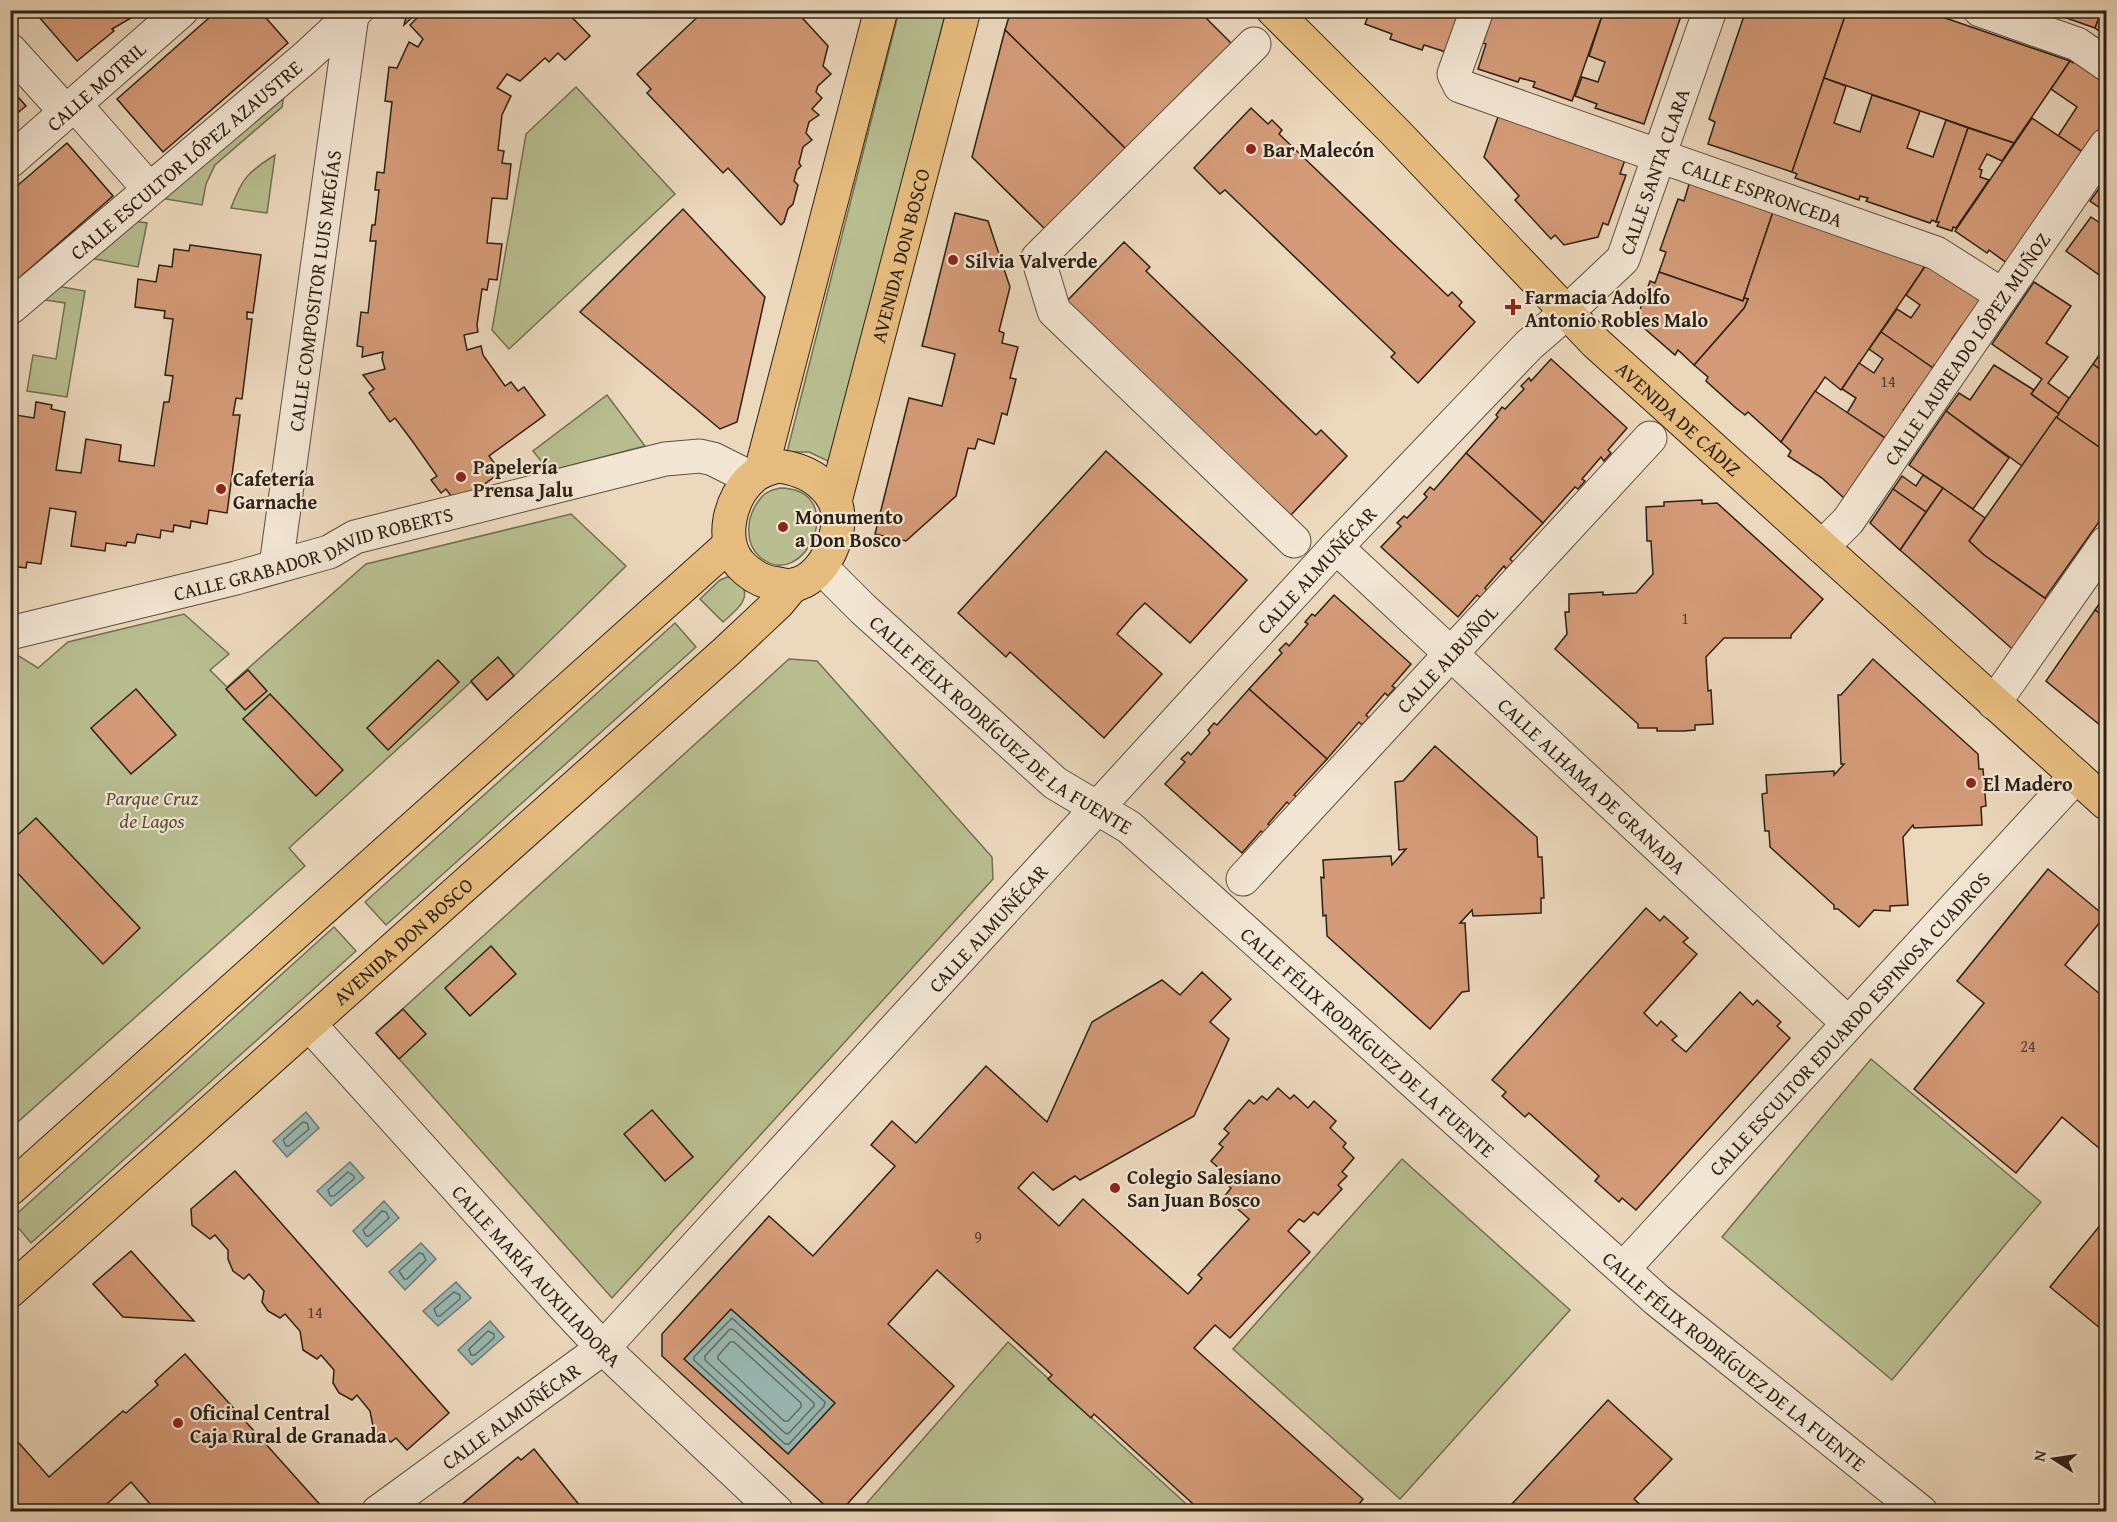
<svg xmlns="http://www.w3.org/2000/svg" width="2117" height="1522" font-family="'Gentium Book Plus',serif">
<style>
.green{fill:#b8be90;stroke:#727052;stroke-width:1.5}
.water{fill:#99b9b4;stroke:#6d7c74;stroke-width:1.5}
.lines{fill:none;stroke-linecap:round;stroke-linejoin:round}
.shore{stroke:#626d64;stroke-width:1.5}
.building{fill:#d59b78;stroke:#2c2114;stroke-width:1.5;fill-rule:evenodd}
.minor-casing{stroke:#5c4f3e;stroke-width:35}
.major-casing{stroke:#2c2114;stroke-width:35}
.minor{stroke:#f3e6d4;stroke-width:33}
.major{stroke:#e6bc7e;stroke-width:33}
.poi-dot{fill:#8f2418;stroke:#f3e6d4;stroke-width:2}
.labels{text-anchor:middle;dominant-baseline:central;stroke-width:4.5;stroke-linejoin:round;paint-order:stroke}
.number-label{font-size:16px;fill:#56402d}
.street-label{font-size:20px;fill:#2c2114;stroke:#f3e6d4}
.poi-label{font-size:20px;font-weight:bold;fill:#2c2114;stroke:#f3e6d4;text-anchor:start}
.park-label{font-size:20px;font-style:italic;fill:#565039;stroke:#f3e6d4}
</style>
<rect width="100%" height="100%" fill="#ecd8bd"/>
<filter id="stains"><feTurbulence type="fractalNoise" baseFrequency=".00333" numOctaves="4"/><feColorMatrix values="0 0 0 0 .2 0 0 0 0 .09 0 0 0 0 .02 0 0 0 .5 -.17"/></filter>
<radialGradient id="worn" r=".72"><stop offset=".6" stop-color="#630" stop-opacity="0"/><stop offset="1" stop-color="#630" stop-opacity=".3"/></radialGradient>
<g class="green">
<path d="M899 11H946L830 462 809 452H787Z"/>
<path d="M576 87 675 194 509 349 492 330 526 134Z"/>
<path d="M284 95 282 107 215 165 206 184 202 205 160 198Z"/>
<path d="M275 155 267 213 231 208C242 178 248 172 275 155Z"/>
<path d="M133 221 147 223 138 267 90 258Z"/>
<path d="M57 286 85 291 67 397 27 391 33 355 56 359 65 303 45 300Z"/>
<path d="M607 395 645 446 549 471 533 451Z"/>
<path d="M780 488C852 489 804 595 760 557 743 542 747 515 760 499 765 492 772 490 780 488Z"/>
<path d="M571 514 626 566 514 676 487 700 471 682 289 848 305 866 11 1128 10 660 19 656 38 668 68 642 184 614 229 654 210 670 227 687 366 564Z"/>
<path d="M727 577C733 578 735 579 740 583 754 598 734 612 723 622L700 599 720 580Z"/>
<path d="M675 623 696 647 386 925 365 902Z"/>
<path d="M789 659 817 661 992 857 993 879 612 1298 376 1033Z"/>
<path d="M334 927 356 951 31 1243 11 1219Z"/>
<path d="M1871 1059 2041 1202 1892 1380 1722 1237Z"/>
<path d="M1402 1159 1570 1310 1400 1499 1233 1349Z"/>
<path d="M1008 1342 1194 1511 859 1512Z"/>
</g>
<g class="water">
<path d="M306 1112 319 1128 287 1157 273 1141Z"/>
<path d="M350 1162 364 1178 331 1206 317 1191Z"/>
<path d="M384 1201 399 1218 367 1247 353 1231Z"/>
<path d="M421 1243 436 1259 405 1290 389 1272Z"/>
<path d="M456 1282 471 1298 438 1326 423 1311Z"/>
<path d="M731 1309 835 1403 788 1454 684 1359Z"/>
<path d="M490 1321 504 1337 472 1365 458 1350Z"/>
</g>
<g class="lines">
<g class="shore">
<path d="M303 1122 307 1123 309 1129 289 1146H286L283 1140Z"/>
<path d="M348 1172 354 1176V1179L334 1196H330L328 1190Z"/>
<path d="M382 1211 386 1212 389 1218 369 1236H366L363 1230Z"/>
<path d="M419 1253 423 1254 426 1260 407 1279H404L399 1271Z"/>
<path d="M454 1292 460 1295V1299L440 1316H437L434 1309Z"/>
<path d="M732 1318 825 1402 824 1406 789 1444H785L694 1360V1357Z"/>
<path d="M730 1329 734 1330 814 1403V1406L788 1434 785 1433 705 1360V1356Z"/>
<path d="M488 1331 494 1334V1338L475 1355H471L469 1349Z"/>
<path d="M730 1342H734L801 1403V1407L788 1421H784L718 1359V1356Z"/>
</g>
</g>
<g class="building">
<path d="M33 10H138L128 16 131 18 112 29 114 31 77 61Z"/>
<path d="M218 10H259L288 43 163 152 117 99Z"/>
<path d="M408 10H420L404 25Z"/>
<path d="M425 10H565L590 36 565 60 558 53 549 62 545 58 520 81 507 74 497 88 511 96 502 115 498 150 504 151 502 163 511 164 507 199 492 198 487 243 502 244 497 280 489 279 487 290 482 289 477 325 478 332 464 335 467 350 481 346 483 355 505 386 511 382 518 391 524 387 545 415 489 456 501 472 457 504 446 489 441 493 431 480 437 476 413 442 395 418 390 422 369 393 374 389 363 375 385 369 382 359 383 352 362 357 363 347 357 346 361 312 368 313 376 241H370L372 225H375L379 190H375L377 172 384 173 392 102 385 101 389 67 397 68 409 42 418 47 423 39 410 25Z"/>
<path d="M705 10H795L828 46 823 66 831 74 818 86 816 92 822 98 812 109 819 115 809 122 806 133 812 140 803 147 799 163 801 166 797 170 794 181 798 185 793 204 788 209 784 222 781 225 728 168 723 173 647 93 651 89 637 74Z"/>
<path d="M1011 10H1207L1211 15 1207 19 1232 44 1127 150 1005 30Z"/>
<path d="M1357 10H1464L1446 52 1424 45 1422 50 1390 39 1392 34 1365 24 1369 14Z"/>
<path d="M1494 10H1604L1572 101 1533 87 1535 82 1520 78 1518 82 1478 69 1486 44 1483 43Z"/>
<path d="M1604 10H1683L1644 124 1595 108 1597 104 1575 96 1582 77 1598 82 1605 62 1589 56Z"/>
<path d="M1746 10H1847L1792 172 1708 144 1715 122 1709 119Z"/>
<path d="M1847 10H1922L2070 61 2014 143 1824 78Z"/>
<path d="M2063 10H2102L2095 28 2061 16Z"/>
<path d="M2102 10H2106V36L2095 28Z"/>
<path d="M1005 30 1127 150 1047 231 972 157Z"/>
<path d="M2070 61 2073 63 2074 61 2106 83V124L2087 151 2084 153 2058 136 2077 107 2051 89Z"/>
<path d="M1824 78 1846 86 1834 123 1860 132 1872 95 1909 107 1920 111 1907 148 1933 157 1946 120 1968 128 1936 222 1932 220 1930 223 1866 201 1868 198 1860 196 1859 200 1795 178 1797 174 1792 172Z"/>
<path d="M10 88 26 106 10 119Z"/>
<path d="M1251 108 1268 124 1272 120 1282 130 1279 134 1301 155 1448 296 1452 292 1462 302 1459 306 1475 322 1418 383 1391 357 1395 353 1372 331 1225 190 1220 194 1194 168Z"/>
<path d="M1499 114 1626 157 1620 174 1626 175 1608 225 1603 223 1598 237 1564 245 1555 235 1551 239 1515 200 1519 196 1484 157Z"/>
<path d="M2032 118 2084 153 2008 264 1989 250 1987 253 1955 231Z"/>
<path d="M1968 128 2014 143 2002 161 1987 154 1979 169 1982 170 1980 177 1989 180 1956 228 1953 227 1952 231 1937 226 1939 222H1936Z"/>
<path d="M67 143 113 196 10 286V192Z"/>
<path d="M2106 179V212L2090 201Z"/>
<path d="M1690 181 1774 209 1743 301 1659 272 1666 252 1660 250 1667 230 1678 199 1684 201Z"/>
<path d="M683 209 765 297 737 422 720 429 580 312Z"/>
<path d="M1774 209 1928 262 1841 390 1825 377 1781 442 1748 412 1745 415 1736 408 1706 381 1708 377 1694 365 1744 308 1748 299 1744 298Z"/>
<path d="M955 213 988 221 1010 287 999 331 1004 333 1002 343 1018 347 1010 378 1016 379 1007 415 1002 413 994 444 978 439 975 449 968 448 956 496 906 541 875 534 909 398 942 406 955 354 922 346Z"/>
<path d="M2091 217 2106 227V280L2066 251Z"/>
<path d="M1124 242 1150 267 1146 271 1316 435 1321 430 1347 456 1290 516 1066 302Z"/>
<path d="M190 245 261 255 253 313 247 312V319H252L242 399 236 398 233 415H240L227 513 209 510 207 524 191 521 190 528 174 525 173 532 161 530 160 538 137 534 135 543 127 542 126 546 106 543 105 551 71 546 76 512 50 508 41 564 27 562 26 568 11 566 13 549 10 548V409L16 410 15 415 34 418 36 402 52 405 51 409 65 412 56 470 81 473 86 439 121 445 119 461 154 466 164 402H169L173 376 165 375 173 319 164 318 165 311 135 307 138 279 156 282 159 265 172 267 174 249 189 251Z"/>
<path d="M1928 262 1982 302 1964 328 1962 325 1952 339 1955 342 1937 368 1934 365 1933 368 1881 332 1897 309 1911 318 1920 305 1906 295Z"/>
<path d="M1659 272 1743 301 1744 298 1748 299 1744 308 1694 365 1678 350 1675 355 1636 321 1650 281 1655 283Z"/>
<path d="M2034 282 2071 306 2046 343 2068 357 2048 383 2069 398 2059 414 2031 394 2042 379 1992 344Z"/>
<path d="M1881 332 1933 368 1932 369 1935 372 1917 397 1914 395 1905 408 1903 410 1907 412 1889 439 1886 436 1885 438 1847 413 1856 398 1842 389 1859 363 1874 373 1883 359 1869 349Z"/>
<path d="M2106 345V374L2093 364Z"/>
<path d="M1551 359 1627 428 1608 450 1611 453 1604 461 1601 457 1582 479 1585 481 1578 489 1575 487 1543 523 1466 453 1498 417 1496 415 1502 407 1505 409 1524 389 1521 386 1529 378 1531 381Z"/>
<path d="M2093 364 2106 374V452L2056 417Z"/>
<path d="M1994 365 2034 390 2031 394 2059 414 2022 466 1946 411 1959 393 1970 400Z"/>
<path d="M1815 391 1885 438 1844 498 1822 478 1788 456 1791 451 1781 442Z"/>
<path d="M1946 411 2009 458 1973 509 1909 465Z"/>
<path d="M2056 417 2106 452V512L2045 598 1984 555 1969 541Z"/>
<path d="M1106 451 1247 580 1190 643 1145 603 1135 613 1117 634 1162 674 1104 738 1010 652 1006 657 958 613Z"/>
<path d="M1466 453 1543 523 1510 559 1513 562 1506 569 1504 566 1485 588 1487 590 1481 598 1477 595 1458 617 1381 547 1401 526 1397 523 1404 516 1407 518 1427 497 1424 494 1430 487 1434 490Z"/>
<path d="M1923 475 1943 488 1926 512 1893 489 1902 476 1916 486Z"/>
<path d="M1943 488 1985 518 1969 541 1984 555 2053 604 2018 654 1900 550Z"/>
<path d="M1893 489 1926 512 1900 550 1870 523Z"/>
<path d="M1702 500V504L1717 503 1823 599 1791 635V638H1724L1706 657 1708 691 1711 690 1713 724 1695 725V730L1684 731H1657V728H1638V724L1555 649 1567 634 1565 612H1569V594L1603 592V595L1636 593 1653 574 1651 541H1647L1646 507 1664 506V502Z"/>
<path d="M2106 594V618L2095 610Z"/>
<path d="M1334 595 1411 664 1392 686 1395 688 1388 696 1385 693 1366 715 1369 718 1362 725 1359 722 1327 759 1249 689 1282 653 1279 650 1286 643 1289 646 1308 624 1305 622 1312 614 1315 616Z"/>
<path d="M2095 610 2106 618V730L2046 681Z"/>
<path d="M498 657 514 676 487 700 471 681Z"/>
<path d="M1873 659 1978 754 1979 769H1983L1986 806 1981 807 1982 825 1914 828 1913 825 1903 837 1908 905 1890 906V911L1874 910 1859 927 1838 909H1834V905L1770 847 1769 831H1765L1762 794 1767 793 1766 775 1834 771V775L1844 764H1841L1838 695H1841Z"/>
<path d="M438 660 459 682 388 750 367 728Z"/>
<path d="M248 670 267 691 245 710 226 689Z"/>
<path d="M136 689 176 735 131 774 91 728Z"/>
<path d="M1249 689 1327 759 1294 795 1297 797 1290 805 1287 802 1268 824 1271 826 1264 834 1261 831 1242 853 1165 784 1185 762 1181 759 1188 752 1191 755 1210 733 1208 730 1214 723 1217 725Z"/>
<path d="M270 694 343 770 316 796 243 719Z"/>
<path d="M1435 746 1537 837 1538 857H1542L1544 898H1541V913L1473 916 1472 910 1460 923H1465L1469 991 1462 992 1430 1029 1327 936 1326 915 1323 916 1321 877 1324 878 1323 860 1391 856 1392 865 1406 849 1399 850 1395 782 1403 781Z"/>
<path d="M36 818 140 928 103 964 10 865V842Z"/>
<path d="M2048 869 2105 916 2065 965 2106 999V1154L2062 1117 2016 1173 1914 1089 1984 1003 1957 981Z"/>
<path d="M1646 908 1660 921 1664 916 1688 938 1683 942 1697 954 1644 1013 1657 1026 1661 1021 1677 1036 1672 1040 1686 1052 1740 992 1753 1005 1757 1000 1781 1022 1777 1026 1790 1038 1636 1210 1622 1198 1619 1202 1595 1181 1599 1176 1529 1113 1525 1117 1502 1096 1506 1092 1492 1080Z"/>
<path d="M491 946 516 974 470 1016 445 988Z"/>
<path d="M1202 972 1231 999 1210 1022 1229 1039 1194 1116 1080 1180 1075 1176 1053 1190 1033 1172 1018 1188 1059 1226 1083 1199 1188 1294 1202 1278 1198 1275 1249 1219 1224 1197 1231 1188 1220 1177 1224 1173 1211 1161 1223 1147 1219 1144 1229 1133 1224 1129 1249 1100 1254 1104 1262 1096 1267 1100 1278 1088 1290 1099 1294 1095 1308 1108 1314 1101 1336 1121 1330 1128 1346 1143 1343 1147 1354 1158 1342 1172 1347 1176 1338 1185 1342 1189 1318 1215 1314 1212 1304 1222 1299 1219 1288 1231 1310 1252 1230 1338 1215 1325 1194 1348 1363 1499 1353 1512H1202L1094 1414 1091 1418 1048 1379 1052 1375 937 1270 888 1324 954 1386 840 1512H832L662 1356V1334L769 1216 813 1256 895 1166 871 1145 892 1121 916 1143 986 1066 1047 1122 1092 1022 1162 980 1180 995ZM731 1309 835 1403 788 1454 684 1359Z"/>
<path d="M403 1009 426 1034 399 1059 376 1033Z"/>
<path d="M652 1110 693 1157 665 1181 624 1134Z"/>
<path d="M235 1171 449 1413 407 1450 396 1438 391 1442 378 1434 373 1426 370 1411 357 1395 352 1400 339 1393 333 1383 334 1370 321 1355 317 1359 303 1350 300 1331 285 1314 280 1318 268 1311 262 1302 264 1291 249 1274 244 1279 233 1271 228 1259V1250L215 1235 210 1239 192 1225 191 1209Z"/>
<path d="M2106 1218V1333L2050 1287Z"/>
<path d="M131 1251 194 1321 123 1317 93 1284Z"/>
<path d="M185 1354 324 1509 322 1512H157L131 1482 98 1512H10V1433L49 1477 123 1411 126 1413 158 1385 155 1381Z"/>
<path d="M1608 1400 1672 1459 1634 1499 1648 1512H1519L1511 1505Z"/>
<path d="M534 1449 585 1512H453L518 1457 521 1460Z"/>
</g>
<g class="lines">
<defs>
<g id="minor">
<path id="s1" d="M1477 10 1454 74 1460 86 1936 253 1988 286 2001 297"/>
<path d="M1980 10 2077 44 2106 64"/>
<path d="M1254 44 1038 258 1054 311 1294 541"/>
<path d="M10 50 66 112"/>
<path d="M84 115 142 181"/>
<path id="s2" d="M10 161 182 10"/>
<path id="s3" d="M10 308 305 58 357 10"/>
<path id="s4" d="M1336 547 1848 1023"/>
<path id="s5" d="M1822 547 1848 521 2106 145"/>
<path id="s6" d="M276 566 352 15"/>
<path id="s7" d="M821 567 863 609 1055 783 1129 827 1657 1300 1921 1512"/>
<path id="s8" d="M10 633 236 578 329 552 355 537 665 459 700 456 713 459 751 478"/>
<path d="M1994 703 2106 543"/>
<path id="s9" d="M1243 879 1650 438"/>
<path id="s10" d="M310 1025 560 1302 603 1348 777 1512"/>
<path id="s11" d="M1623 1269 2076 776"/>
<path id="s12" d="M378 1512 603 1348 1336 547 1529 345 1568 311 1623 259 1710 10"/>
</g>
<g id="major">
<path id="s13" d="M1273 10 1395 132 1596 343 2106 803"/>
<path d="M778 466C801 469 822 478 834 500 848 527 824 581 793 585 789 586 783 585 779 584 763 583 751 576 740 564 719 540 730 497 753 477 760 471 768 469 778 466Z"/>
<path d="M761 471 881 10"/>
<path id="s14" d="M835 501 964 10"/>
<path d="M10 1189 729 545"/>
<path id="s15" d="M10 1291C250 1078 488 863 727 651L778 603 793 585"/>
</g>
</defs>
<use href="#minor" class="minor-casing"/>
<use href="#major" class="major-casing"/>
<use href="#minor" class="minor"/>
<use href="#major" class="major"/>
</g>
<g class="poi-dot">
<circle cx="1251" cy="149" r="6"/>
<circle cx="953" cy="260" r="6"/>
<path d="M1510 298h6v6h6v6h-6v6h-6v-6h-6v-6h6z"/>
<circle cx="461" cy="477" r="6"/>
<circle cx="221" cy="489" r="6"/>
<circle cx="783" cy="527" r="6"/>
<circle cx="1971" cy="783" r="6"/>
<circle cx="1115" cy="1188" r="6"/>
<circle cx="178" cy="1423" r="6"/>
</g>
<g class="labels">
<g class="number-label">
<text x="1888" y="381">14</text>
<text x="1685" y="618">1</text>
<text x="2028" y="1046">24</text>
<text x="978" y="1237">9</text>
<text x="315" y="1312">14</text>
</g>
<g class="street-label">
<text stroke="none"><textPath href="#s2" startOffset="114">CALLE MOTRIL</textPath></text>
<text stroke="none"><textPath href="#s3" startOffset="230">CALLE ESCULTOR LÓPEZ AZAUSTRE</textPath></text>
<text stroke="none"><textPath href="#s12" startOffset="1864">CALLE SANTA CLARA</textPath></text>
<text stroke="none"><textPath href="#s1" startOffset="402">CALLE ESPRONCEDA</textPath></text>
<text stroke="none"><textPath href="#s14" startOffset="254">AVENIDA DON BOSCO</textPath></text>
<text stroke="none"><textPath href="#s6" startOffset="278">CALLE COMPOSITOR LUIS MEGÍAS</textPath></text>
<text stroke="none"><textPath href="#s5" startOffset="246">CALLE LAUREADO LÓPEZ MUÑOZ</textPath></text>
<text stroke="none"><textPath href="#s13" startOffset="576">AVENIDA DE CÁDIZ</textPath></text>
<text stroke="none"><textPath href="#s8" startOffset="314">CALLE GRABADOR DAVID ROBERTS</textPath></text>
<text stroke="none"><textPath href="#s12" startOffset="1334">CALLE ALMUÑÉCAR</textPath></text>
<text stroke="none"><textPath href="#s9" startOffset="300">CALLE ALBUÑOL</textPath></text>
<text stroke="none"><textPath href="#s7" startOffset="240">CALLE FÉLIX RODRÍGUEZ DE LA FUENTE</textPath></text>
<text stroke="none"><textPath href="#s4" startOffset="350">CALLE ALHAMA DE GRANADA</textPath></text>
<text stroke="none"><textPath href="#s12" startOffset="848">CALLE ALMUÑÉCAR</textPath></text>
<text stroke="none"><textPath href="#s15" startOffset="526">AVENIDA DON BOSCO</textPath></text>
<text stroke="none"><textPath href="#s11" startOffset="334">CALLE ESCULTOR EDUARDO ESPINOSA CUADROS</textPath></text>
<text stroke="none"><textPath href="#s7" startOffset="726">CALLE FÉLIX RODRÍGUEZ DE LA FUENTE</textPath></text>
<text stroke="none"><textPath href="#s10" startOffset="338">CALLE MARÍA AUXILIADORA</textPath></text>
<text stroke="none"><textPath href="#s7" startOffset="1212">CALLE FÉLIX RODRÍGUEZ DE LA FUENTE</textPath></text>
<text stroke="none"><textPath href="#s12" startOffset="164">CALLE ALMUÑÉCAR</textPath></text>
</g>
<g class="poi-label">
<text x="1263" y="149">Bar Malecón</text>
<text x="965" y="260">Silvia Valverde</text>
<text x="1525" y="296">Farmacia Adolfo<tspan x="1525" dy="23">Antonio Robles Malo</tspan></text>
<text x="473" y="466">Papelería<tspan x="473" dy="23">Prensa Jalu</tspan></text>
<text x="233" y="478">Cafetería<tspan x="233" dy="23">Garnache</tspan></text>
<text x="795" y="516">Monumento<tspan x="795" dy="23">a Don Bosco</tspan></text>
<text x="1983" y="783">El Madero</text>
<text x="1127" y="1176">Colegio Salesiano<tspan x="1127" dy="23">San Juan Bosco</tspan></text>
<text x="190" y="1412">Oficinal Central<tspan x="190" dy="23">Caja Rural de Granada</tspan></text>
</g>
<g class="park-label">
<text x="152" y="797">Parque Cruz<tspan x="152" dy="23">de Lagos</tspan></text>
</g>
</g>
<rect width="2117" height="1522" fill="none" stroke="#ecd8bd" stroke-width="36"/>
<rect x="12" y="12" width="2093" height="1498" fill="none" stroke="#2c2114" stroke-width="3"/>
<rect x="18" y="18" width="2081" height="1486" fill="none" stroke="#2c2114" stroke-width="1.5"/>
<g transform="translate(2054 1459) rotate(282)" stroke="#f3e6d4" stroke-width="4.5" paint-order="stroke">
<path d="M0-4.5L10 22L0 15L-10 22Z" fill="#2c2114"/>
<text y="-9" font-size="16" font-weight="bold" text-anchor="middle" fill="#2c2114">N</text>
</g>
<rect width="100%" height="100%" filter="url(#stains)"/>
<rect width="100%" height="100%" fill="url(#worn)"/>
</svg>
